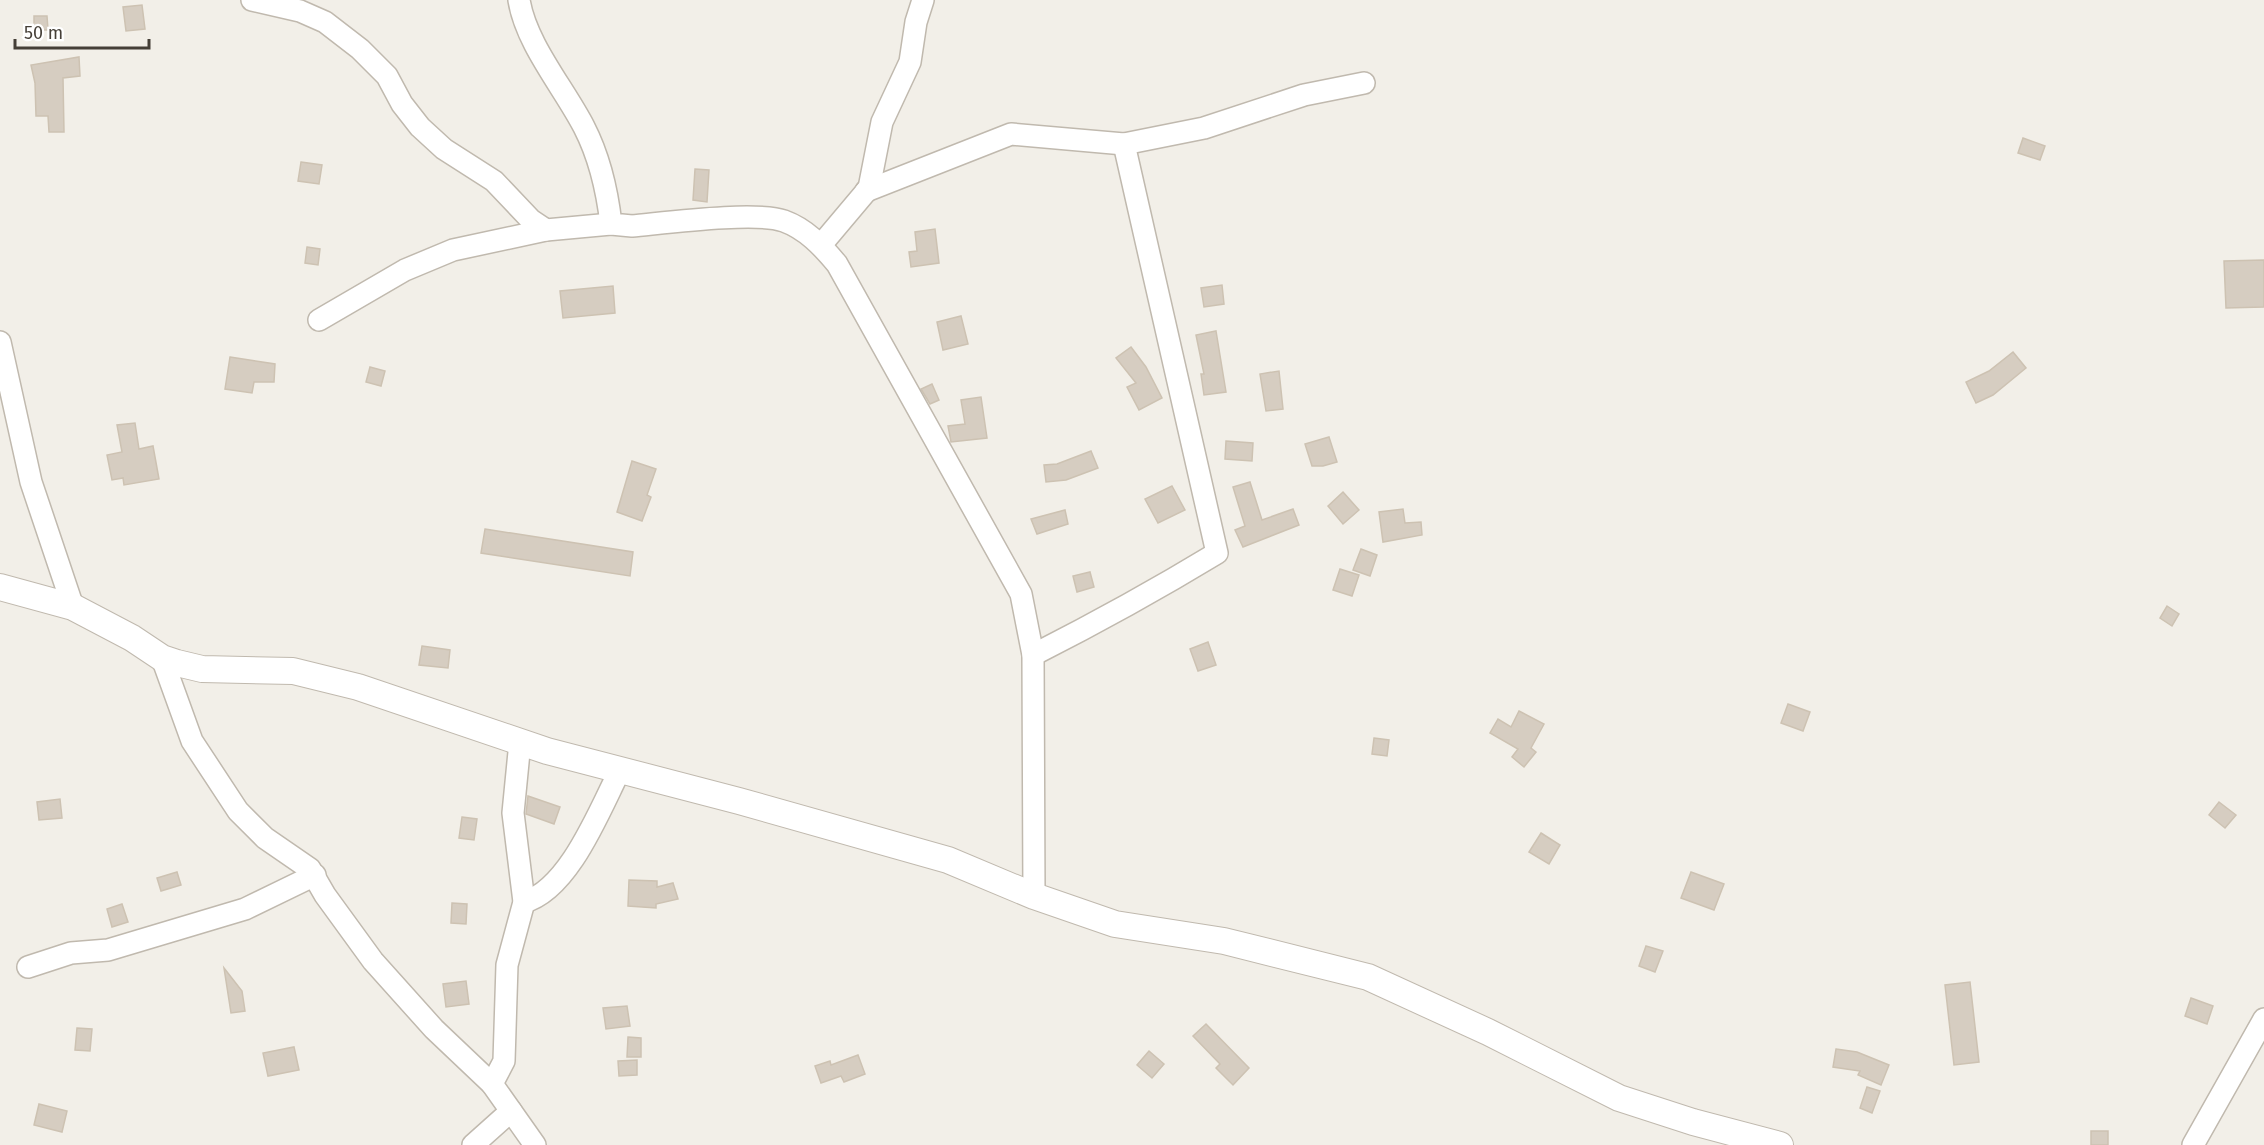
<svg xmlns="http://www.w3.org/2000/svg" width="2264" height="1145" font-family="'Fira Sans',sans-serif">
<style>
.building{fill:#d6cdc1;stroke:#cdc2b2;stroke-width:1.5}
.lines{fill:none;stroke-linecap:round;stroke-linejoin:round}
.minor-casing{stroke:#c0b9ae;stroke-width:24}
.tertiary-casing{stroke:#c0b9ae;stroke-width:28}
.minor{stroke:#fff;stroke-width:21}
.tertiary{stroke:#fff;stroke-width:26}
</style>
<rect width="100%" height="100%" fill="#f2efe8"/>
<g class="building">
<path d="M142 5 145 29 126 31 123 7Z"/>
<path d="M34 16H47L48 30H34Z"/>
<path d="M79 57 80 76 63 78 64 132H49L48 116H36L35 83 31 65Z"/>
<path d="M2023 138 2045 146 2040 160 2018 153Z"/>
<path d="M301 162 322 165 319 184 298 181Z"/>
<path d="M695 169 709 170 707 202 693 200Z"/>
<path d="M935 229 939 263 911 267 909 252 917 251 915 232Z"/>
<path d="M307 247 320 249 318 265 305 263Z"/>
<path d="M2264 260V307L2226 308 2224 261Z"/>
<path d="M1222 285 1224 304 1204 307 1201 288Z"/>
<path d="M613 286 615 313 563 318 560 291Z"/>
<path d="M961 316 968 344 943 350 937 322Z"/>
<path d="M1216 331 1226 392 1204 395 1201 374H1204L1196 335Z"/>
<path d="M1131 347 1146 367 1162 398 1139 410 1127 387 1136 383 1116 358Z"/>
<path d="M2013 352 2026 368 1993 395 1976 403 1966 382 1989 371Z"/>
<path d="M230 357 275 364 274 382H254L252 393 225 389Z"/>
<path d="M370 367 385 371 381 386 366 382Z"/>
<path d="M1279 371 1283 409 1266 411 1260 374Z"/>
<path d="M932 384 939 400 930 404 921 389Z"/>
<path d="M981 397 987 438 951 442 948 426 965 424 961 400Z"/>
<path d="M135 423 139 449 153 446 159 479 124 485 123 478 112 480 107 455 122 452 117 425Z"/>
<path d="M1329 437 1337 462 1323 466H1312L1305 444Z"/>
<path d="M1226 441 1253 443 1252 461 1225 459Z"/>
<path d="M1091 451 1098 468 1066 480 1046 482 1044 465 1057 464Z"/>
<path d="M632 461 656 469 647 495 651 497 642 521 617 512Z"/>
<path d="M1250 482 1262 520 1293 509 1299 525 1243 547 1235 530 1245 526 1233 487Z"/>
<path d="M1172 486 1185 510 1158 523 1145 499Z"/>
<path d="M1343 492 1359 510 1343 524 1328 506Z"/>
<path d="M1403 509 1405 523 1421 522 1422 535 1383 542 1379 512Z"/>
<path d="M1065 510 1068 524 1037 534 1031 519Z"/>
<path d="M485 529 633 552 630 576 481 553Z"/>
<path d="M1361 549 1377 555 1370 576 1353 570Z"/>
<path d="M1340 569 1359 575 1352 596 1333 590Z"/>
<path d="M1090 572 1094 587 1077 592 1073 576Z"/>
<path d="M2167 606 2179 614 2172 626 2160 618Z"/>
<path d="M1208 642 1216 665 1198 671 1190 649Z"/>
<path d="M422 646 450 650 448 668 419 665Z"/>
<path d="M1788 704 1810 712 1803 731 1781 723Z"/>
<path d="M1519 711 1544 724 1531 748 1536 752 1524 767 1512 757 1518 749 1490 733 1498 719 1511 727Z"/>
<path d="M1374 738 1389 740 1387 756 1372 754Z"/>
<path d="M528 796 560 807 554 824 526 814Z"/>
<path d="M60 799 62 818 39 820 37 802Z"/>
<path d="M2219 802 2236 815 2225 828 2209 815Z"/>
<path d="M462 817 477 819 474 840 459 838Z"/>
<path d="M1541 833 1560 845 1549 864 1529 852Z"/>
<path d="M177 872 181 885 161 891 157 878Z"/>
<path d="M1691 872 1724 884 1714 910 1681 898Z"/>
<path d="M629 880 657 881V887L673 883 678 899 656 904V908L628 906Z"/>
<path d="M452 903 467 904 466 924 451 923Z"/>
<path d="M122 904 128 922 112 927 107 909Z"/>
<path d="M1646 946 1663 951 1655 972 1639 966Z"/>
<path d="M224 968 242 991 245 1011 231 1013Z"/>
<path d="M466 981 469 1004 446 1007 443 984Z"/>
<path d="M1970 982 1979 1062 1954 1065 1945 985Z"/>
<path d="M2191 998 2213 1006 2207 1024 2185 1016Z"/>
<path d="M627 1006 630 1026 606 1029 603 1008Z"/>
<path d="M1206 1024 1249 1068 1233 1085 1216 1068 1220 1064 1193 1036Z"/>
<path d="M77 1028 92 1029 90 1051 75 1050Z"/>
<path d="M628 1037 641 1038V1057H627Z"/>
<path d="M294 1047 299 1070 268 1076 263 1053Z"/>
<path d="M1836 1049 1857 1052 1889 1065 1881 1085 1858 1075 1860 1071 1833 1067Z"/>
<path d="M1149 1051 1164 1064 1152 1078 1137 1065Z"/>
<path d="M858 1055 865 1074 844 1082 841 1076 821 1083 815 1066 830 1061 831 1065Z"/>
<path d="M637 1060V1075L619 1076 618 1061Z"/>
<path d="M1867 1087 1880 1091 1872 1113 1860 1108Z"/>
<path d="M39 1104 67 1111 62 1132 34 1125Z"/>
<rect x="2091" y="1131" width="17" height="14"/>
</g>
<g class="lines">
<defs>
<g id="minor">
<path d="M252 0 300 11 325 22 360 49 387 76 402 104 420 127 444 149 494 181 531 220 546 230 611 224"/>
<path d="M519 0C526 44 564 88 584 127 600 158 607 189 611 224L632 226C665 223 756 211 784 221 806 229 822 246 837 264L1021 594 1033 655 1034 896"/>
<path d="M866 191 1011 134 1124 144 1204 128 1304 95 1364 83"/>
<path d="M821 245 869 188 882 122 910 62 916 22 923 0"/>
<path d="M319 320 405 270 453 250 546 230"/>
<path d="M0 342 31 482 73 607"/>
<path d="M1033 655C1096 623 1156 590 1217 553L1124 144"/>
<path d="M162 658 192 741 238 811 265 838 310 869 325 895 373 961 434 1029 492 1084 535 1145"/>
<path d="M524 902C569 890 600 809 620 770"/>
<path d="M28 967 71 953 108 950 245 909 315 875"/>
<path d="M492 1084 504 1061 507 965 524 902 513 813 520 742"/>
<path d="M473 1145 511 1111"/>
<path d="M2193 1145 2264 1019"/>
</g>
<path id="tertiary" d="M0 587 73 607 132 638 162 658 177 663 202 669 293 671 358 687 547 751 739 801 948 860 1034 896 1115 924 1224 941 1368 977 1488 1032 1619 1098 1693 1122 1780 1145"/>
</defs>
<use href="#minor" class="minor-casing"/>
<use href="#tertiary" class="tertiary-casing"/>
<use href="#minor" class="minor"/>
<use href="#tertiary" class="tertiary"/>
</g>
<path d="M15 39v9h134v-9" fill="none" stroke="#453f37" stroke-width="3"/>
<text x="24" y="39" font-size="18" fill="#453f37" stroke="#ffffff" stroke-width="4.5" paint-order="stroke">50 m</text>
</svg>
